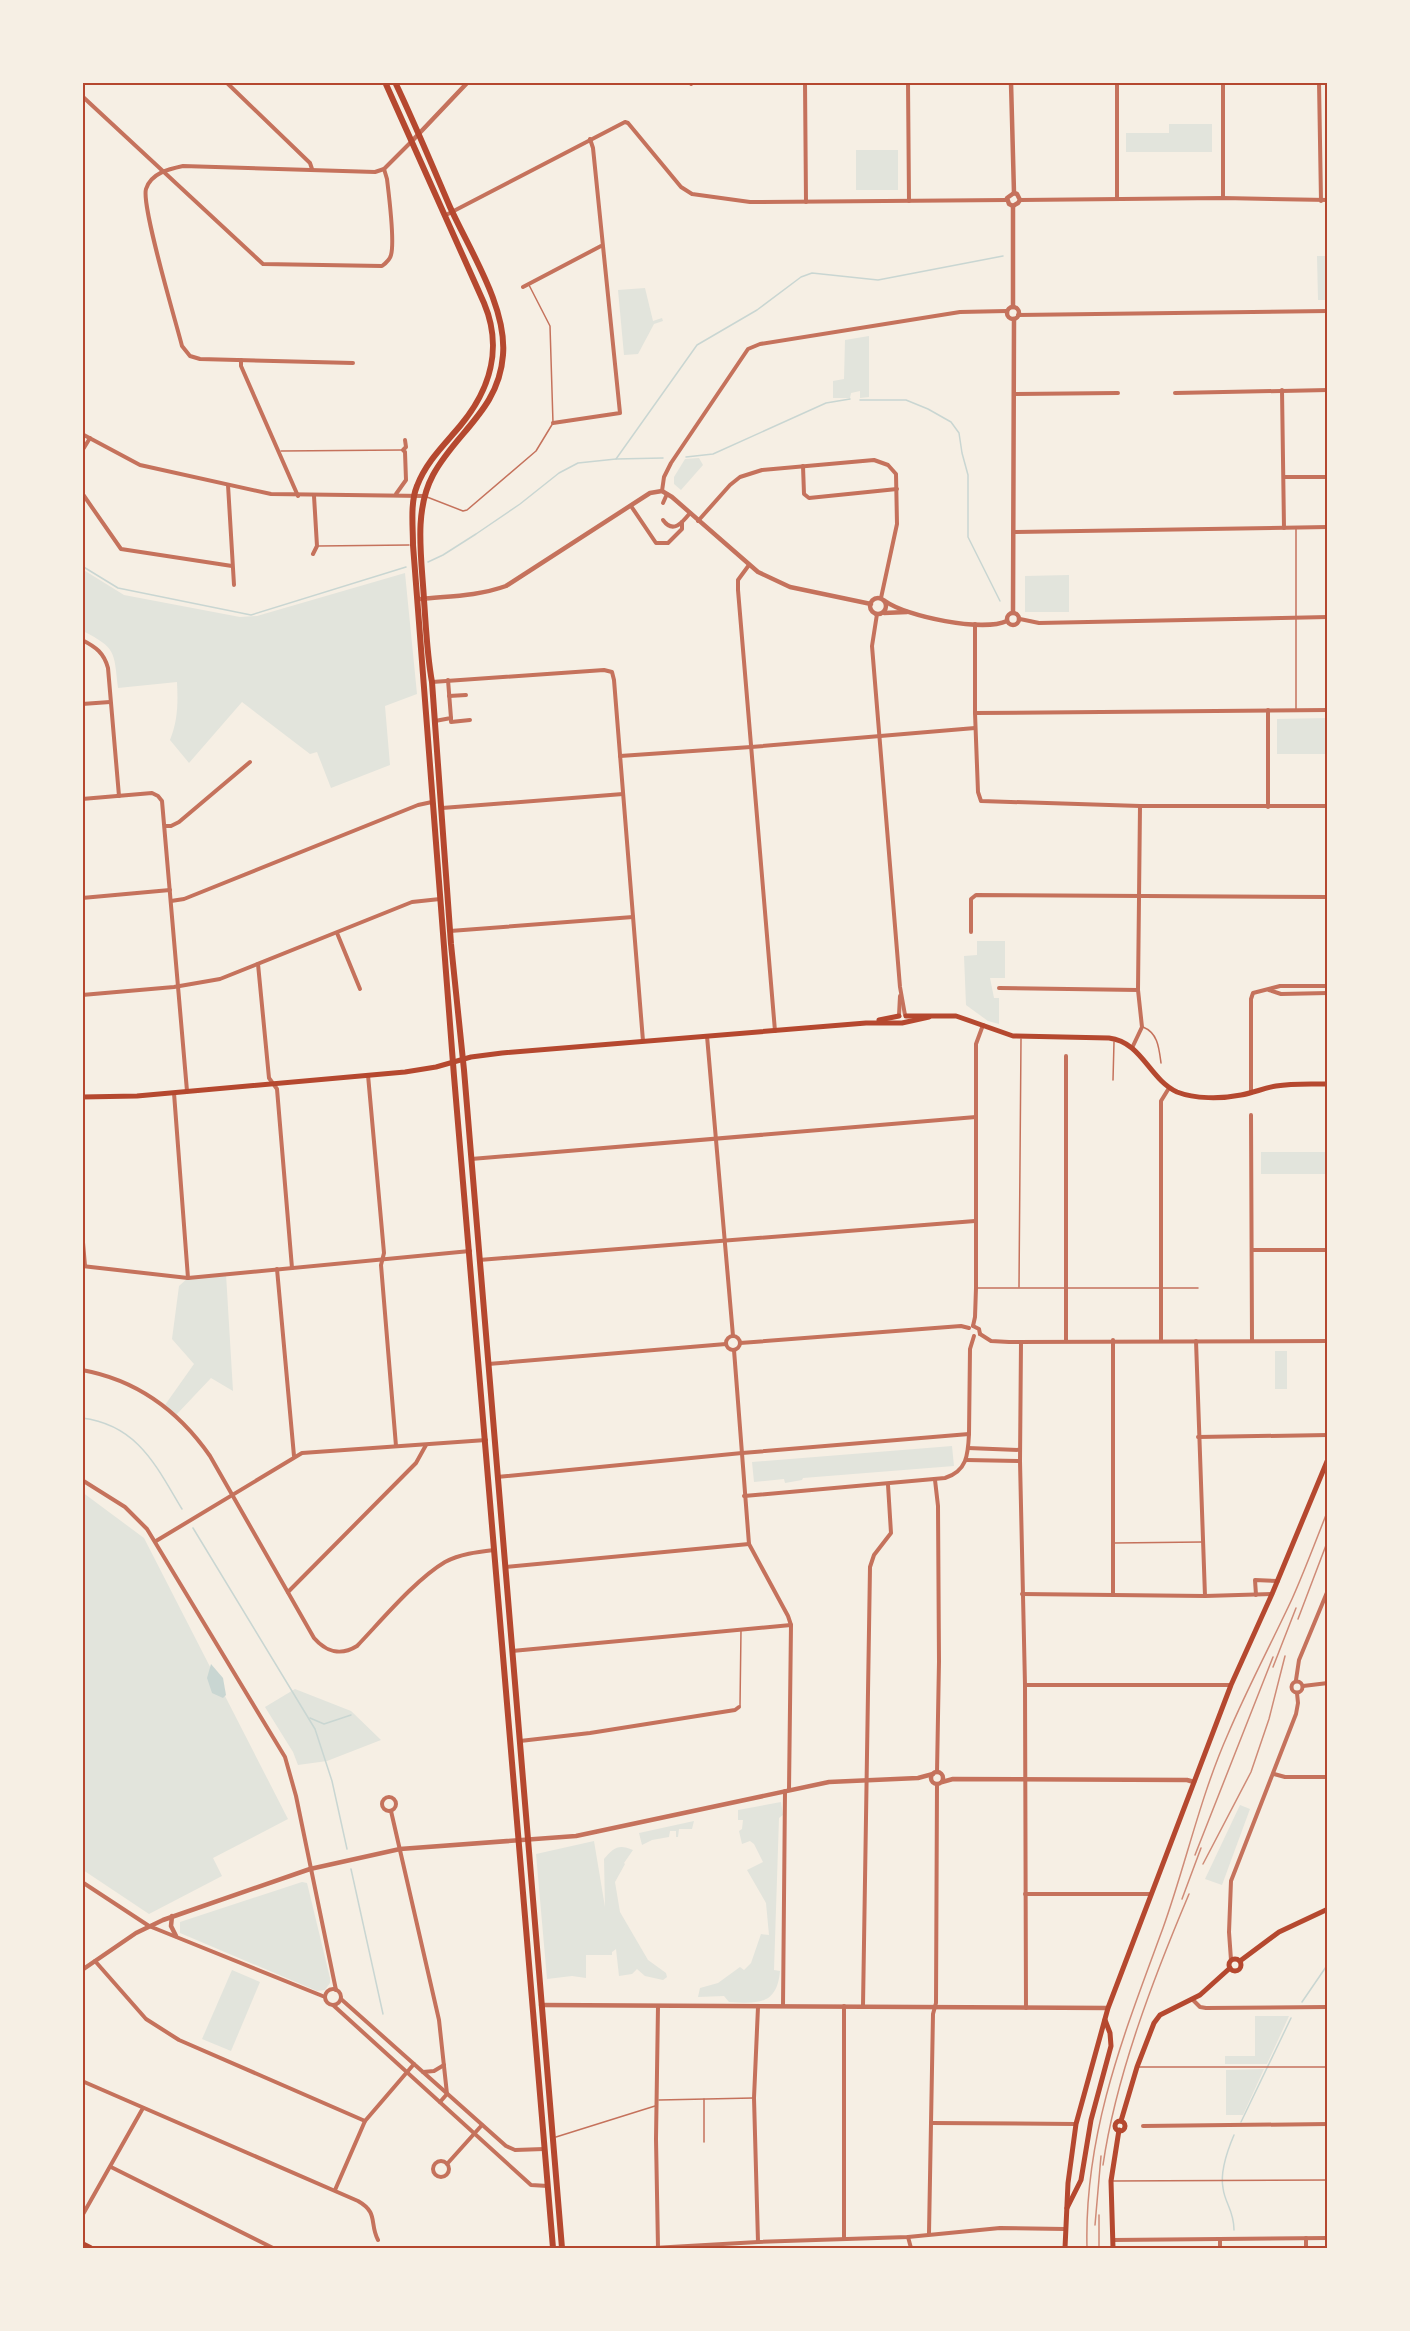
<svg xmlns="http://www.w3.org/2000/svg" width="1410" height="2331" font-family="'IBM Plex Sans',sans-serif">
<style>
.green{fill:#e2e4dc}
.water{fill:#c9d6d2}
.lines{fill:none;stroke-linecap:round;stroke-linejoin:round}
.stream{stroke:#c9d6d2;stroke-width:1.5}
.service{stroke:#c5725c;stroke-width:1.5}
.minor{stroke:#c5725c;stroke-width:4}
.tertiary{stroke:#c5725c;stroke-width:4.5}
.secondary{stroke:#b5482f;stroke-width:5}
.primary{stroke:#b5482f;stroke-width:6}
.trunk{stroke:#b5482f;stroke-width:6}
.rail{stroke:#cf8b77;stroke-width:1.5}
.neatline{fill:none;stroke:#b5482f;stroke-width:2}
</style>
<rect width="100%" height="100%" fill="#f6efe4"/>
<g class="green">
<path d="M1169 124H1212V152H1126V133H1169Z"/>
<rect x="856" y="150" width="42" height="40"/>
<path d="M1317 256H1327V300H1318Z"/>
<path d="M645 288 653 321 662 318 663 321 654 324 638 354 624 355 618 290Z"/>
<path d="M869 336V397L860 398V391L851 393 850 398H833V381L844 379 845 340Z"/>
<path d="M699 458 703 465 681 490 674 484V477L685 459Z"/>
<path d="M82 569 124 595 240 617 257 616 405 573 417 694 385 706 390 765 331 788 317 752 310 754 242 702 189 763 170 740C178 720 178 703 177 682L118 688C114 651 116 648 83 631Z"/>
<path d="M1069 575V612H1025V576Z"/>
<path d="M1327 718V754H1277V719Z"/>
<path d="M977 941H1005V978H990L994 998H999V1024L988 1021 966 1005 964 956 977 955Z"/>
<rect x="1261" y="1152" width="66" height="22"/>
<path d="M226 1274 233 1391 211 1378 176 1415 165 1405 194 1364 172 1339 179 1286 188 1278Z"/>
<rect x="1275" y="1351" width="12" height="38"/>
<path d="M952 1446 954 1466 803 1478 802 1480 785 1483 784 1479 754 1482 752 1462Z"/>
<path d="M82 1492 144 1538 288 1819 213 1858 222 1876 149 1914 83 1870Z"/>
<path d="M295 1689 351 1711 381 1740 327 1761 298 1765 293 1752 265 1707Z"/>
<path d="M781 1802 783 1815 779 1818 774 1970 780 1971C777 2005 758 2004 729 2002L724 1996 698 1997 700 1988 718 1983 740 1967 744 1970 751 1963 761 1934 769 1935 766 1903 747 1870 763 1862 754 1844 750 1841 742 1844 739 1831 742 1829 743 1820H738V1810Z"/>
<path d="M1240 1805 1250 1809 1222 1885 1205 1879Z"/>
<path d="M694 1821 692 1829H679L678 1837H676V1831H670L669 1837 652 1840 642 1845 639 1833Z"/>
<path d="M594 1841 605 1907 604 1859C614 1847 619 1844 633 1850L624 1863 625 1864 615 1882 620 1912 648 1960 666 1973 667 1977 663 1980 645 1976 637 1969 632 1974 619 1976 616 1949 612 1952V1955H586V1978L572 1976 547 1979 536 1854Z"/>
<path d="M302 1882 307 1883 308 1887 330 1978V1983L325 1990 317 1991 180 1933V1922Z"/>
<path d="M232 1970 260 1982 231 2051 202 2039Z"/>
<path d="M1255 2016H1289L1267 2064H1225V2056H1255Z"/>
<path d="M1264 2069 1243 2115H1226V2070Z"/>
</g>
<path class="water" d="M211 1664 223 1678 226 1695 223 1698 212 1693 207 1678Z"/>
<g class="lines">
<g class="stream">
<path d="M860 400H906L928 409 951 422 959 433 962 453 968 475V537L1000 601"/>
<path d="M686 457 713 454 826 403 850 399"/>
<path d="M616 459 697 345 757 310 801 277 812 273 878 280 1003 256"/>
<path d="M428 562 443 555 476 534 520 504 559 473 578 463 616 459 663 458"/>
<path d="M82 566 118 588 251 615 406 567"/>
<path d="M82 1418C138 1425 156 1466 182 1509"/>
<path d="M193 1528 315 1729 332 1781 347 1849"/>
<path d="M310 1718 324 1724 351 1715"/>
<path d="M351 1869 383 2014"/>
<path d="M1302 2002 1328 1964"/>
<path d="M1241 2122 1291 2018"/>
<path d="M1234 2230C1234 2210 1225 2204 1223 2188 1220 2172 1228 2149 1234 2135"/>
</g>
<g class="service">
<path d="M281 451 402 450"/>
<path d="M427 497 463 511 467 510 536 451 553 423 550 326 529 285"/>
<path d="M1296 528V709"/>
<path d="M318 546 409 545"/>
<path d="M1143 1027C1158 1033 1159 1048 1161 1063"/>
<path d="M1113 1080 1114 1042"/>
<path d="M1019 1287 1021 1039"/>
<path d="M977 1288H1198"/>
<path d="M1114 1543 1202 1542"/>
<path d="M740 1706 741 1630"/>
<path d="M1139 2067H1328"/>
<path d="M659 2100 753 2098"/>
<path d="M556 2137 655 2106"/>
<path d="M704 2142V2099"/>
<path d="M1112 2181 1328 2180"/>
</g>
<g class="minor">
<path d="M226 82 310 163 312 169"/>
<path d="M805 82 806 202"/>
<path d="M908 82 909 201"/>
<path d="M1117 82V198"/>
<path d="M1223 82V198"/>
<path d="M1319 82 1321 201"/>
<path d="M691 84 692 82"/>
<path d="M82 96 263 264 382 266C386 263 390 260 391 255 395 241 389 196 387 179L384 169"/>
<path d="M1020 200 1223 198 1328 200"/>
<path d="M446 215 625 122 628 123 681 187 692 194 750 202 1007 200"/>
<path d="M523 287 601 246"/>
<path d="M1018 315 1328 311"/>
<path d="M241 360V366L298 496"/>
<path d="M353 363 200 359 190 356 182 346C176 322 141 206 146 189 151 173 169 169 183 166L375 172 384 169 412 141"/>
<path d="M1282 390 1284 528"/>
<path d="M1175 393 1328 390"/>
<path d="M1014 394 1118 393"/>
<path d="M553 423 620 413 593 148 590 139"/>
<path d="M82 434 140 465 271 494 424 496"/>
<path d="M82 451 90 438"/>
<path d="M803 466 804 494 809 498 897 489"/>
<path d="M1285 477H1328"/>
<path d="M228 485 234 585"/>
<path d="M662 491 664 477 671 463 748 349 760 344 960 312 1007 311"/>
<path d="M82 493 121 549 232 566"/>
<path d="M396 494 406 480 405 452 403 450 406 447 405 440"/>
<path d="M663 503 667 494"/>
<path d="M631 506 656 543H668L682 529V522"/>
<path d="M663 520C673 534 682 523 690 513"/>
<path d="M698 521 730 485 740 477 762 470 874 460 888 465 896 474 897 524 881 598"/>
<path d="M1015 532 1328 527"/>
<path d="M313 554 317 546 314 496"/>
<path d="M749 565 738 580V590L775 1031"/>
<path d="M877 614 872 646 900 987 905 1015"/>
<path d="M1020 619 1039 623 1328 617"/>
<path d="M975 624V713L978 792 981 801 1140 806H1328"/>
<path d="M82 640C96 647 104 653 108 668L119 796"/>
<path d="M432 682 604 670 612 672 614 680 643 1041"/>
<path d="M449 696 466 695"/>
<path d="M82 704 110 702"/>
<path d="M1268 710V807"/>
<path d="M975 713 1328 710"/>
<path d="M451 718V722L470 720"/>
<path d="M435 721 451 718 448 680"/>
<path d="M620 756 751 747 975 728"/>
<path d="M82 799 152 793 158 796 162 801 187 1091"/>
<path d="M442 808 623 794"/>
<path d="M166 826H171L179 822 250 762"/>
<path d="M82 898 170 890"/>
<path d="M171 901 184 899 418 805 432 802"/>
<path d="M450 931 633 917"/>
<path d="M971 932V899L976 895 1328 897"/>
<path d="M337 933 360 989"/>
<path d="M258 964 269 1078 277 1089 292 1268"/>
<path d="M999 988 1138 990"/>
<path d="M1269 990 1281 994 1328 993"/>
<path d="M82 995 174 987 220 979 412 902 440 899"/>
<path d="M899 1015 900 996"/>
<path d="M707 1036 733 1336"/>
<path d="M1132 1048 1142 1027 1138 990 1140 806"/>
<path d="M1066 1056V1341"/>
<path d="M368 1075 384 1253 381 1265 396 1446"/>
<path d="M174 1093 188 1278"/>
<path d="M1251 1093V999L1253 993 1280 986H1328"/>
<path d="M1251 1115 1252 1341"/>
<path d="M471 1159 976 1117"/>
<path d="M82 1231 85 1266"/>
<path d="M1252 1250H1328"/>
<path d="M479 1260 975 1221"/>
<path d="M82 1266 188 1278 470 1251"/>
<path d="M277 1269 294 1456"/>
<path d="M973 1326 975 1317 976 1288V1044L983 1025"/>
<path d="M973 1326 979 1329 980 1334"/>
<path d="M980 1334 991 1341 1009 1342 1328 1341"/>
<circle cx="733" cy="1343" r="7"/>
<path d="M1161 1341V1101L1169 1088"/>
<path d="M1196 1341 1205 1596"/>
<path d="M1021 1342 1020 1461 1025 1685 1026 2008"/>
<path d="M740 1343 961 1326 969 1328"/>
<path d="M734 1350 749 1544 788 1616 791 1625 789 1790"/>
<path d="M488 1364 726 1344"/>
<path d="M82 1370C137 1380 178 1410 210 1456L314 1638C326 1652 341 1656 357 1646 381 1621 416 1579 445 1562 460 1554 477 1552 494 1550"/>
<path d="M969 1434 970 1349 974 1336"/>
<path d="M1198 1437 1328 1435"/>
<path d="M968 1448 1020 1450"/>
<path d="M966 1460 1020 1461"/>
<path d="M497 1477 742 1453 969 1434C968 1455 967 1471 945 1478L744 1496"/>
<path d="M82 1480 125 1507 147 1529 285 1757 296 1796 336 1990"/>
<path d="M935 1480 938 1506 939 1661 937 1772"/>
<path d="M156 1541 302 1453 486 1440"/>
<path d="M505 1567 749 1544"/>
<path d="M288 1592 416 1463 426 1445"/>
<path d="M1022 1594 1205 1596 1272 1594"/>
<path d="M1113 1595V1340"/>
<path d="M1256 1595 1255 1580 1278 1581"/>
<path d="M512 1651 791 1625"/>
<path d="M1296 1680 1299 1660 1328 1590"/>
<circle cx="1297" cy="1687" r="5.5"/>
<path d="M1025 1685H1231"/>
<path d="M1303 1686 1328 1683"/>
<path d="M520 1741 590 1733 735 1710 739 1707"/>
<path d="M1274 1774 1285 1777H1328"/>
<circle cx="389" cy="1804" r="7"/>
<path d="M391 1811 439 2020 447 2094 440 2102"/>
<path d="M82 1882 149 1926 325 1997"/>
<path d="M1025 1894H1150"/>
<path d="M1231 1960 1229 1932 1231 1881 1296 1714 1298 1703 1297 1693"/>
<path d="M95 1961 146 2019 179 2040 365 2121"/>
<circle cx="333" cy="1997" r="8"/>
<path d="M341 1999 506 2146 515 2150 544 2149"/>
<path d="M1192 1999 1200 2007 1206 2008 1328 2007"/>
<path d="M333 2005 531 2185 548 2186"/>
<path d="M658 2006 656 2139 658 2248"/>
<path d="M783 2006 785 1791"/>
<path d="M863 2006 870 1567 874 1555 891 1533 888 1485"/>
<path d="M758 2007 754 2098 758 2242"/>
<path d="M423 2072 434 2071 444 2065"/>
<path d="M82 2081 358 2201C379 2213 369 2223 378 2240"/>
<path d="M931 2123 1076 2124"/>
<path d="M1143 2126 1328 2124"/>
<circle cx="441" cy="2169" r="8"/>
<path d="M447 2164 482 2125"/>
<path d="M111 2167 273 2248"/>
<path d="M335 2190 365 2121 414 2064"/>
<path d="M82 2216 143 2108"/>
<path d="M929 2233 933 2014 936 2003 937 1784"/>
<path d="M908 2237 911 2248"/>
<path d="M844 2238V2006"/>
<path d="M1306 2238V2248"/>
<path d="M1220 2239V2248"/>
<path d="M1113 2240 1328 2238"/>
<path d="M653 2248 758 2242 908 2237 1000 2228 1065 2229"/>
</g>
<g class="tertiary">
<path d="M1011 82 1014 193"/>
<path d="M412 141 468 82"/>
<path d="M1013 206V307"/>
<path d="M1013 206 1018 203 1020 200 1017 194 1014 193"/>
<path d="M1013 206 1009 204 1007 198 1014 193"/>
<circle cx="1013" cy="313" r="6"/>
<circle cx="878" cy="606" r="8"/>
<path d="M421 599C451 596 478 596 506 586L650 493 662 491 672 497 758 572 790 587 871 604"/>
<path d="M885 601C907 617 983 632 1007 621"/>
<path d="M1013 612 1014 319"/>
<circle cx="1013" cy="619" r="6"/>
<path d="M884 613 907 612"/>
<circle cx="937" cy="1778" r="6"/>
<path d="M942 1782 953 1779 1187 1780 1194 1782"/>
<path d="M172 1916 171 1926 176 1936"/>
<path d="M82 1970 136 1933 163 1920 310 1869 400 1849 576 1836 829 1782 918 1778 933 1774"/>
<path d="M541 2005 1108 2008"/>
</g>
<g class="secondary">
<path d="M906 1016H956L1013 1036 1109 1038C1142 1042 1149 1079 1177 1092 1195 1099 1221 1099 1241 1095 1253 1093 1264 1088 1276 1086 1293 1083 1311 1084 1328 1084"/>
<path d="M879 1020 899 1016"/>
<path d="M82 1097 137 1096 405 1072 436 1067 471 1057 502 1053 866 1023H902L929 1017"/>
<circle cx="1235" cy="1965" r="6"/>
<path d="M1240 1961 1279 1932 1328 1909"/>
<path d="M1121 2121 1137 2067 1154 2023 1160 2015 1200 1995 1230 1968"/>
<circle cx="1120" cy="2126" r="5"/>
<path d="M1067 2208 1081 2180 1091 2120 1111 2046 1110 2033 1105 2020"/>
<path d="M1065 2248 1068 2183 1076 2124 1108 2008 1231 1685 1272 1594 1328 1459"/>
<path d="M1113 2248 1111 2181 1119 2130"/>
</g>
<path class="primary" d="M82 2244 90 2248"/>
<g class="trunk">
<path d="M385 82 484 303C503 348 490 390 460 426 444 445 426 462 417 486 410 503 413 526 413 545L454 1076 553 2248"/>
<path d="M395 82C415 124 432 165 450 207 470 251 507 307 503 355 499 410 456 432 433 475 413 512 422 560 424 600 426 627 427 655 432 682L451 944 464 1070 562 2248"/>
</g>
<g class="rail">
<path d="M1298 1619 1328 1540"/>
<path d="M1273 1667 1296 1608"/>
<path d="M1195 1855 1273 1657"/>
<path d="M1203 1864 1251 1772 1269 1719 1285 1656"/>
<path d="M1182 1899 1201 1848"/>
<path d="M1103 2165C1116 2075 1154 1977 1189 1894"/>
<path d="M1095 2225 1101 2156"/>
<path d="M1087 2248C1084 2133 1124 2034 1163 1928 1186 1864 1200 1797 1228 1734 1247 1689 1271 1644 1292 1599 1305 1570 1316 1540 1328 1510"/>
<path d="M1099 2248V2215"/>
</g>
</g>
<rect width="1410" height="2331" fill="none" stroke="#f6efe4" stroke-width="168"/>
<rect x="84" y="84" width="1242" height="2163" class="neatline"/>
</svg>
